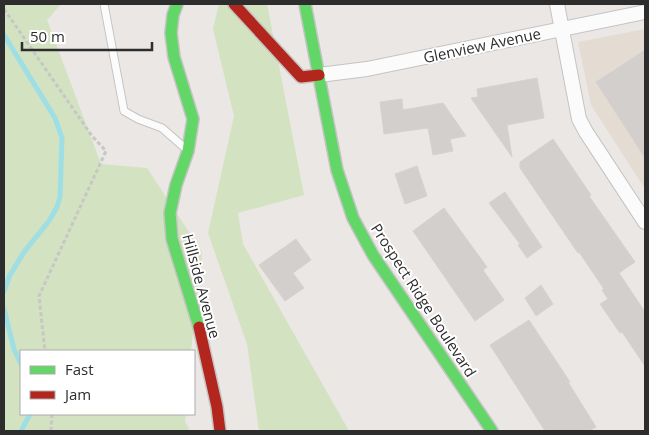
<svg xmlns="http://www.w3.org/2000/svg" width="649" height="435" font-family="'Open Sans',sans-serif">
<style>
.education{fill:#e4dcd3}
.green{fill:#d3e2c0}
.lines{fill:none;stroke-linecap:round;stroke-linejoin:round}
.stream{stroke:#9edee5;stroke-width:5}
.building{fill:#d2cfcd;stroke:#d5d2d0}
.lane-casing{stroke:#c5c4c4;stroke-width:9}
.street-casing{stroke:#c5c4c4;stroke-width:16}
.fast-casing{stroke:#c5c4c4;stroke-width:14}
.jam-casing{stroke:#c5c4c4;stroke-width:14}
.path{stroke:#c7c7c7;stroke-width:3;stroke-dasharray:4 2.5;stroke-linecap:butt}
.lane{stroke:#fcfbfb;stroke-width:7}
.street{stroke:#fcfbfb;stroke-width:14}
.fast{stroke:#63d668;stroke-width:11}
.jam{stroke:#b3261e;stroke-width:11}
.labels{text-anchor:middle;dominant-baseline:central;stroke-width:4;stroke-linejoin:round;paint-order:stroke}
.street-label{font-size:15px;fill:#2d2d2d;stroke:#fff}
</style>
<rect width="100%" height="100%" fill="#eae7e4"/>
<path class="education" d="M645 29V189L591 105 578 42Z"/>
<g class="green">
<path d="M4 4H61L47 20 101 164 147 168 202 252 191 351H21V414H186L185 421 190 431H4Z"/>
<path d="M219 4H267L304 195 238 213 243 244 349 431H259L247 344 208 233 234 116 213 29Z"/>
</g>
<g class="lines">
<g class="stream">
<path d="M4 35 55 118 62 138 60 197 57 207 49 221 24 252 10 275 4 291"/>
<path d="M4 309 14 349 21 364"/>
<path d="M21 431 30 414"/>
</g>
</g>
<g class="building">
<path d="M645 50V158L596 82Z"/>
<path d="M537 78 544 118 507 125 512 157 471 98 478 97 477 89Z"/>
<path d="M402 99 403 110 443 103 466 136 450 139 453 151 433 155 428 128 384 134 380 102Z"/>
<path d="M553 139 591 195 589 196 635 262 619 273 645 312V366L622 332 620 333 600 304 608 299 602 290 604 289 579 252 578 253 520 168V162Z"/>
<path d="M417 166 427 196 405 204 395 174Z"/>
<path d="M505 192 542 247 527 258 518 245 520 244 489 203Z"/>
<path d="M444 208 487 267 483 270 504 300 475 321 413 231Z"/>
<path d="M296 239 311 260 293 273 304 288 285 301 259 265Z"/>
<path d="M541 285 553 304 536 316 525 298Z"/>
<path d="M529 320 570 382H568L596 427 589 431H545L490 345Z"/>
</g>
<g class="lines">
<defs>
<path id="lane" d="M104 4 124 111 138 119 162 128 186 149"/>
<g id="street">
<path d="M557 4 579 119 586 132 645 222"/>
<path d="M319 75 367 69 645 12"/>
</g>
<g id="fast">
<path d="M177 4 173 15 171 33 174 57 193 119 188 151 176 185 170 213 172 239 199 327"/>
<path d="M305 4 337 170 353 218 373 255 492 431"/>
</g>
<g id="jam">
<path d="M234 4 301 77 319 75"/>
<path d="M199 327 217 407 220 431"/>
</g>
</defs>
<use href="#lane" class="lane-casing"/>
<use href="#street" class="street-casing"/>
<use href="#fast" class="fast-casing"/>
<use href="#jam" class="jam-casing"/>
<g class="path">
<path d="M4 9 92 136 106 151 39 296 45 351"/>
<path d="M51 431 52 414"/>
</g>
<use href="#lane" class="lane"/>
<use href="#street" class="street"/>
<use href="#fast" class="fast"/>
<use href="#jam" class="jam"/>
</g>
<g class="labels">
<g class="street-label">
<text transform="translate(482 45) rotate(-12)">Glenview Avenue</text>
<text transform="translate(202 286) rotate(75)">Hillside Avenue</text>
<text transform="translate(424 300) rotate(57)">Prospect Ridge Boulevard</text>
</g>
</g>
<rect width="649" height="435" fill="none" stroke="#2d2d2d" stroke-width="10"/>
<rect x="20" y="350" width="175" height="65" fill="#ffffff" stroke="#ababab"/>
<rect x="30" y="366" width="25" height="8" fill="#63d668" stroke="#ababab"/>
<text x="65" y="375" font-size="15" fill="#2d2d2d">Fast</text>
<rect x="30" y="391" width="25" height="8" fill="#b3261e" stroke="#ababab"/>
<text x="65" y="400" font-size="15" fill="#2d2d2d">Jam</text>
<path d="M22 42v8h130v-8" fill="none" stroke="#2d2d2d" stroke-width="2.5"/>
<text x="30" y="42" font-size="15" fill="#2d2d2d" stroke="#ffffff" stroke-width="4" paint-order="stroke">50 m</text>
</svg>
